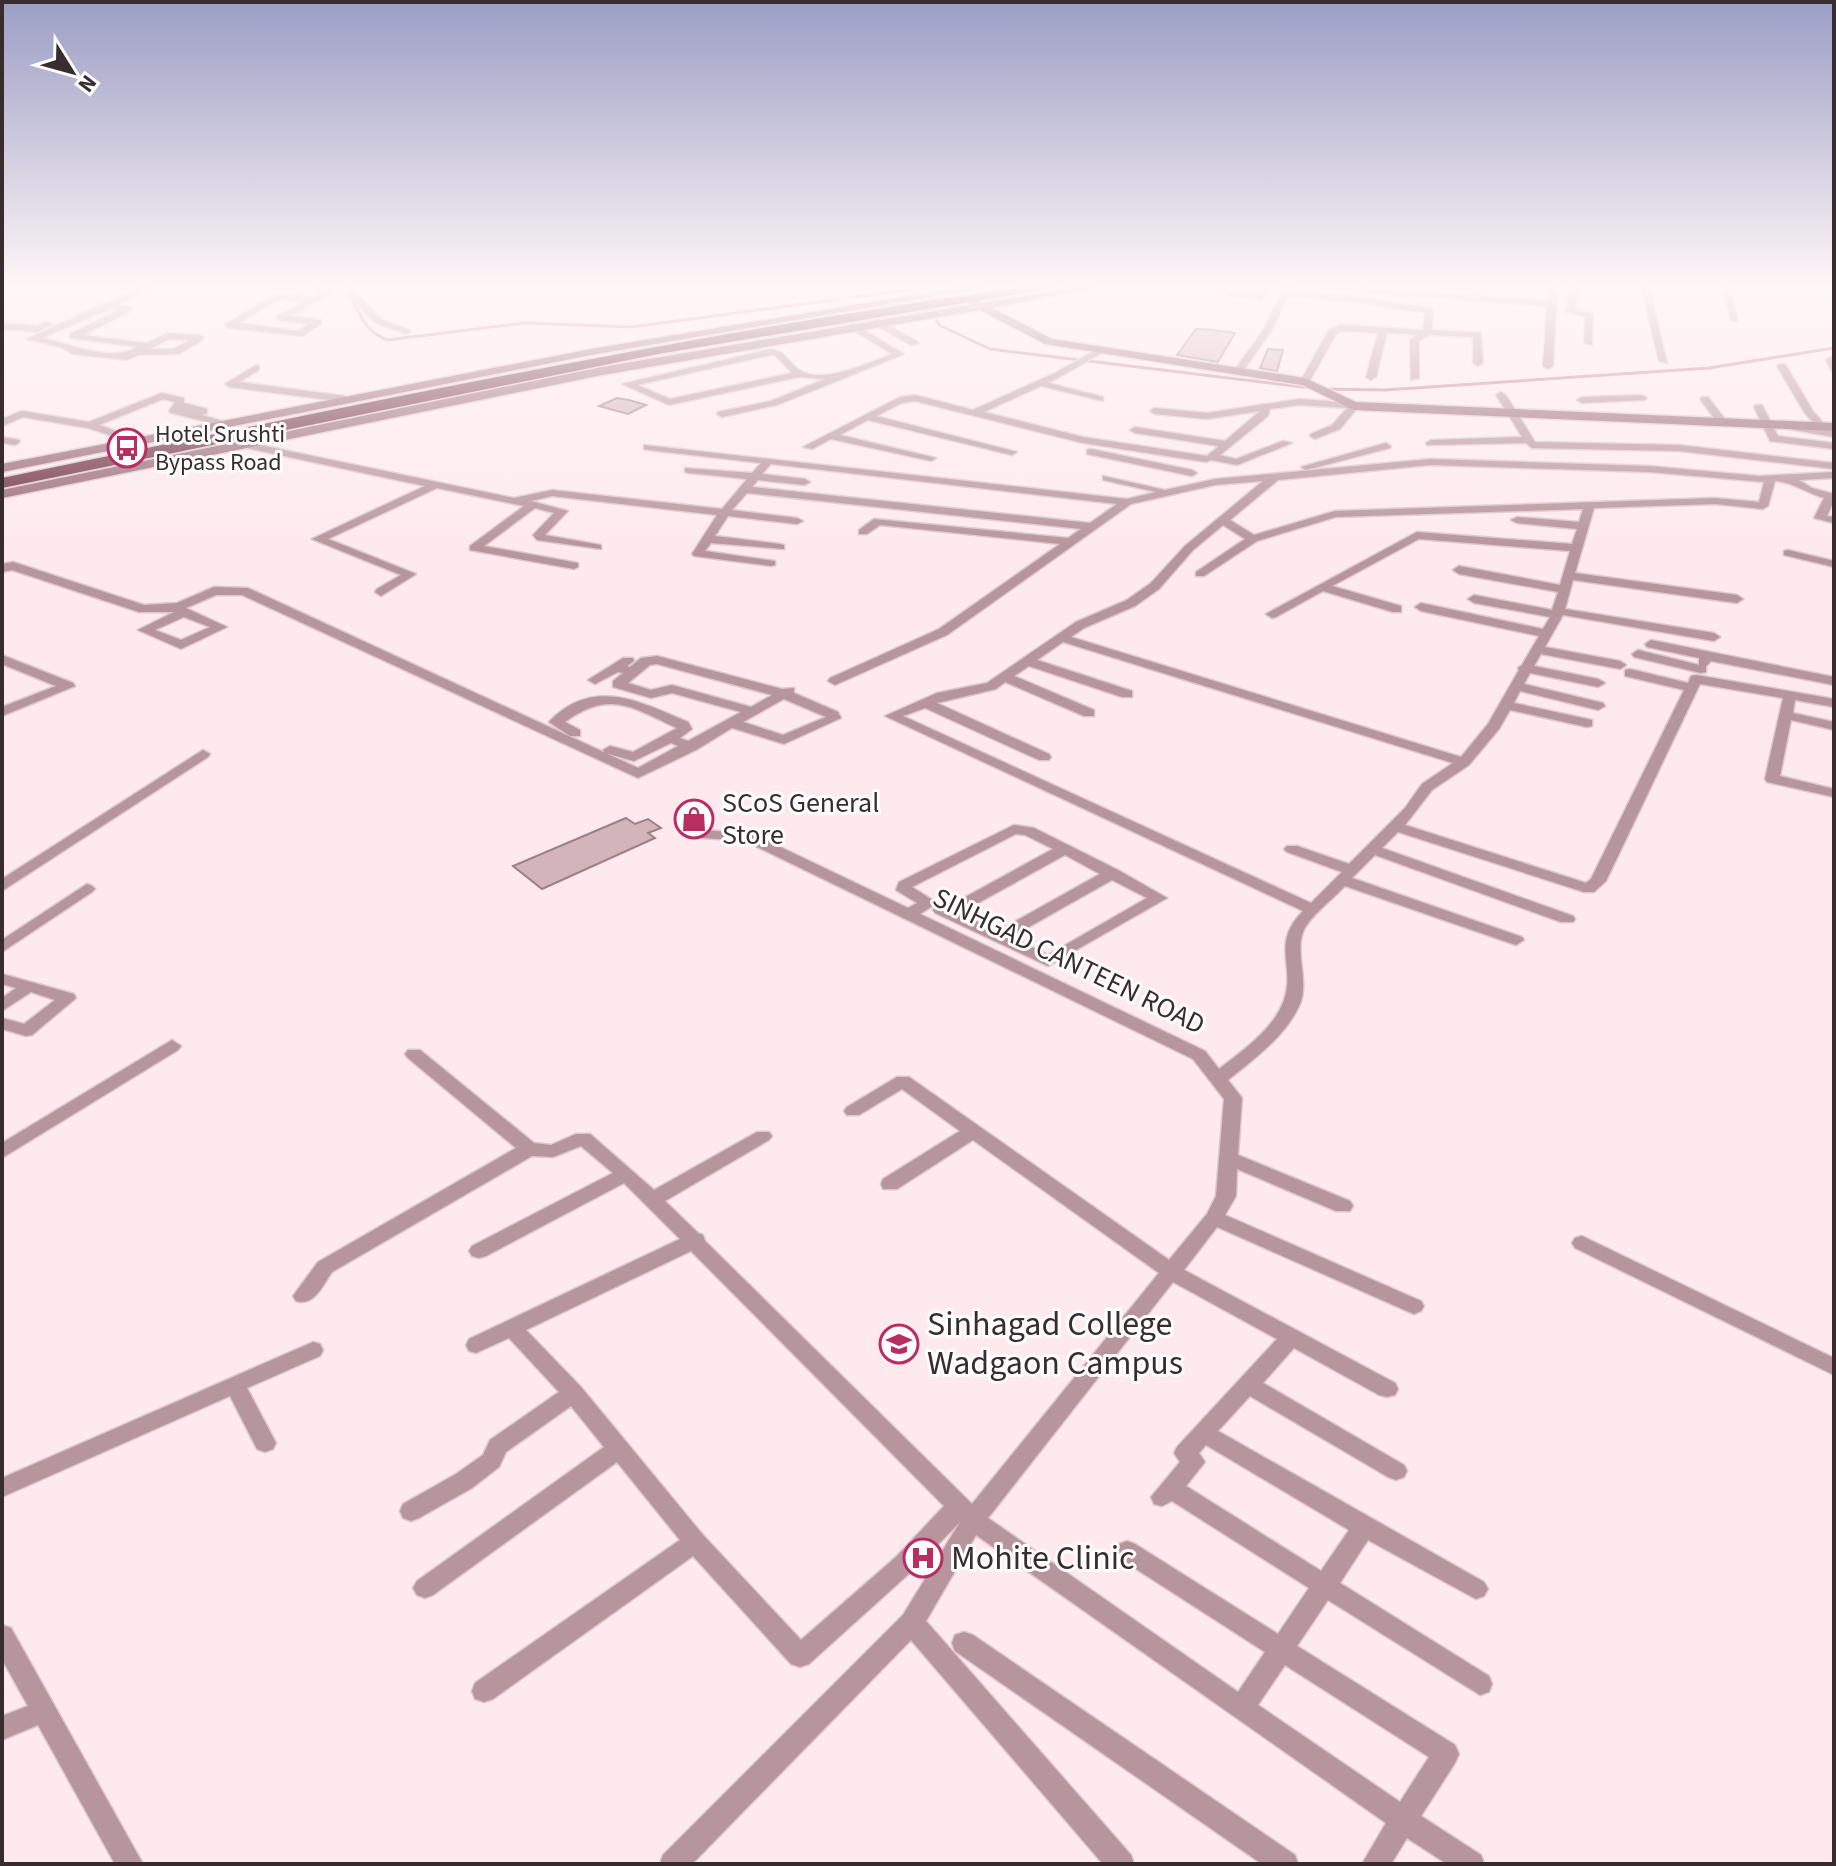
<svg xmlns="http://www.w3.org/2000/svg" width="1836" height="1866" font-family="'Source Sans 3',sans-serif">
<style>
.lines{fill:none;stroke-linecap:round;stroke-linejoin:round}
.stream{stroke:#c77e91;stroke-width:3}
.building{fill:#d3b4bb;stroke:#9d7f86;stroke-width:2}
.street-casing{stroke:#dbc8cc;stroke-width:3}
.secondary-casing{stroke:#dbc8cc;stroke-width:3}
.highway-casing{stroke:#dbc8cc;stroke-width:3}
.street{fill:#b7959d;fill-rule:evenodd}
.secondary{fill:#996975;fill-rule:evenodd}
.highway{fill:#6e2f42;fill-rule:evenodd}
.labels{text-anchor:middle;dominant-baseline:central;stroke-width:6;stroke-linejoin:round;paint-order:stroke}
.far-poi-label{font-size:24px;fill:#392c2f;stroke:#fdfdfd;text-anchor:start}
.poi-label{font-size:28px;fill:#392c2f;stroke:#fdfdfd;text-anchor:start}
.street-label{font-size:28px;fill:#392c2f;stroke:#fdfdfd}
.near-poi-label{font-size:34px;fill:#392c2f;stroke:#fdfdfd;text-anchor:start}
</style>
<rect width="100%" height="100%" fill="#feeaee"/>
<g class="lines">
<g class="stream">
<path d="M340 287C363 304 355 327 387 340L525 323 632 327 907 290 924 296 939 325 990 349 1312 388"/>
<path d="M1322 389 1385 390 1709 368 1834 348"/>
</g>
</g>
<g class="building">
<path d="M1196 329 1213 330 1235 333 1218 362 1177 355Z"/>
<path d="M1268 349 1283 350 1277 371 1260 368Z"/>
<path d="M617 398 629 400 646 405 628 414 599 406Z"/>
<path d="M626 818 635 824 648 819 661 828 648 833 655 838 542 889 513 866Z"/>
</g>
<g class="lines">
<defs>
<g id="street">
<path d="M140 287H151L117 305 131 307V311L83 335 147 343 168 333 199 335 204 338 202 340 179 354 138 355 127 360 72 354 61 347 27 339ZM109 309 119 310 70 334V338L138 347C108 363 72 344 42 338ZM169 339 189 340 174 349H149Z"/>
<path d="M312 287 328 288 329 294 290 316 321 320V324L303 336 229 328 225 325 275 294 312 297 321 293ZM279 299 304 302 277 316V320L309 324 298 331 238 323Z"/>
<path d="M342 287H351L381 319 411 331 407 334 375 323Z"/>
<path d="M1216 287 1259 294 1261 290 1257 287 1270 289 1261 300 1229 296Z"/>
<path d="M1284 287H1292L1290 291 1356 296 1433 309 1432 330 1481 333 1483 363 1478 366 1473 363V337L1428 335 1419 341V378L1411 380 1410 340 1417 335 1387 333 1376 377 1371 380 1366 377 1378 333 1342 331 1336 334 1308 384H1302L1300 382 1329 330 1341 325 1423 330 1425 313 1356 302 1288 296 1271 331 1241 374H1235L1233 372 1263 331Z"/>
<path d="M1357 287 1548 301 1549 287H1557L1553 366 1548 369 1543 366 1547 306 1360 292Z"/>
<path d="M1569 287H1577L1575 310 1593 314 1592 345 1584 343 1585 316 1566 312Z"/>
<path d="M1641 287H1649L1667 363 1659 361Z"/>
<path d="M1722 287H1730L1738 322 1731 320Z"/>
<path d="M876 319 917 341 919 343 911 345 873 324 872 322Z"/>
<path d="M45 322 52 324 38 332 2 329V323L37 326Z"/>
<path d="M852 323 904 354 777 405 722 417 717 414 718 412 771 401 825 379 799 377 669 405 622 384 771 349C786 351 789 364 801 371 825 384 868 363 892 354L849 328V324ZM771 355H775L792 373 670 399 637 385Z"/>
<path d="M1099 348 1104 351 1102 353 1049 383 1103 397V401L1041 386 984 412 1083 437 1207 456 1219 446 1135 433 1130 430 1135 427 1225 441 1260 411 1207 419 1155 414 1150 411 1155 408 1207 413 1299 399 1354 403 1359 406 1340 429 1315 439 1310 436 1311 434 1332 425 1347 408 1299 405 1270 409 1268 416 1220 455 1236 459 1283 441 1292 443 1237 465 1211 460 1206 462 1083 443 915 401 902 403 876 416 1017 452 1012 455 868 420 840 435 936 458 931 461 831 439 812 449 803 447 900 397 915 395 973 410 1057 372Z"/>
<path d="M1831 357 1834 358V371L1831 370 1826 360Z"/>
<path d="M1779 364H1785L1813 411 1826 426 1822 429 1834 431V437L1776 427 1775 425 1780 422 1818 428 1804 412 1777 366Z"/>
<path d="M256 365 259 366V370L239 382 345 396 350 399 345 402 230 387 225 384Z"/>
<path d="M1501 392 1506 395 1535 442 1679 445 1834 463V469L1679 451 1532 448 1526 443 1427 445 1426 443 1431 440 1522 437 1496 395Z"/>
<path d="M162 393 184 398V403L207 409V413L202 415 229 423 224 426 171 413 169 411 175 402 163 399 99 425 131 436H152V440L130 442 88 428 23 417 2 426V419L22 411 89 422Z"/>
<path d="M1642 395 1647 398 1645 400 1582 403 1577 400 1582 397Z"/>
<path d="M1702 397H1708L1728 423 1727 425H1719L1700 399Z"/>
<path d="M1756 405H1762L1778 436 1834 443V449L1770 441 1754 407Z"/>
<path d="M2 437 19 440 20 442 15 445 2 443Z"/>
<path d="M241 441 514 498 552 490 722 509 747 479 689 473 685 472V468L752 473 761 463 648 450 644 449V445L1127 499 1156 492 1103 480V476L1165 490 1215 479 1430 459 1649 466 1759 476 1834 472V478L1799 480 1812 488 1834 494V500L1827 516 1834 517V523L1814 518 1824 498C1807 493 1790 481 1775 481L1768 506 1763 509 1715 504 1594 508 1575 573 1737 595 1743 599 1737 603 1573 580 1565 609 1714 633 1720 637 1714 641 1563 615 1545 647 1620 661 1626 665 1620 669 1541 654 1534 666 1598 679 1605 683 1598 687 1530 673 1524 684 1603 703 1605 706 1598 710 1520 691 1514 703 1592 720V726L1587 727 1510 710 1499 729 1469 765 1432 790 1405 825 1586 883 1591 879 1684 690 1625 676V670L1630 669 1688 683 1691 676 1696 675 1834 699V707L1795 700 1793 713 1834 722V730L1791 720 1780 776 1834 789V797L1767 782 1765 779 1783 698 1700 684 1606 881 1594 892H1584L1398 832 1382 848 1573 916 1575 919 1573 922H1561L1375 855 1352 878 1522 937 1524 940 1516 945 1510 943 1345 886C1333 899 1316 911 1306 926 1292 948 1310 980 1300 1004 1286 1036 1254 1059 1228 1080L1242 1098 1238 1155 1350 1201 1353 1206 1350 1211H1336L1237 1169 1236 1196 1225 1215 1421 1301 1424 1306 1421 1311 1414 1314 1407 1311 1217 1227 1184 1270 1395 1383 1398 1389 1395 1395 1387 1397 1379 1395 1294 1348 1263 1383 1404 1465 1407 1471 1404 1477 1396 1480 1388 1477 1250 1396 1218 1431 1484 1582 1488 1589 1484 1596 1476 1599 1368 1540 1340 1583 1489 1676 1492 1684 1489 1692 1480 1695 1328 1600 1297 1646 1455 1745 1459 1754 1455 1763 1421 1816 1481 1855 1484 1864H1447L1407 1838 1391 1864H1362L1386 1823 976 1535 926 1621 1131 1855 1134 1864H1103L911 1640 692 1864H660L663 1855 903 1615 960 1522 912 1571 809 1664 800 1667 791 1664 693 1556 493 1699 484 1702 475 1699 472 1691 475 1683 680 1540 617 1462 433 1595 425 1598 417 1595 413 1588 417 1581 604 1447 571 1406 506 1452 499 1467 472 1488 419 1518 411 1521 403 1518 400 1511 403 1504 456 1474 483 1455 490 1440 559 1392 509 1338 476 1353 469 1351 466 1345 469 1339 680 1239 624 1183 486 1256 479 1258 472 1256 469 1251 472 1246 613 1173 581 1146 553 1157 532 1156 332 1272C323 1285 314 1307 296 1301L293 1296 318 1262 516 1148 408 1058 405 1054 408 1050H420L534 1143 551 1145 576 1134H590L654 1190 757 1132H769L772 1136 769 1140 665 1201 698 1233 703 1235 705 1241 972 1504 1159 1273 973 1140 897 1189H883L881 1184 883 1179 960 1131 902 1089 859 1115H847L844 1111 847 1107 897 1077H909L1169 1260 1207 1214 1216 1196 1224 1099 1193 1059 745 841 703 838 696 834 703 830 753 834 908 908 917 903 896 890 899 882 1014 825 1034 828 1118 870 1167 898 1048 966 935 913 933 910 935 907H947L1053 849 1025 835 1016 834 912 887 937 903 920 914 1205 1051 1219 1069C1242 1051 1274 1029 1284 1000 1296 966 1270 944 1303 911L885 716 937 693 987 683 1076 622 1127 600 1151 583 1185 546 1263 481 1215 485 1131 504 947 635 835 685 828 681 830 678 939 629 1060 544 880 525 867 534H859V530L874 519 1068 538 1081 529 747 493 732 510 797 518 803 521 797 524 728 516 715 536 780 544 784 545V549L711 543 705 551 775 561V565L771 566 694 556 692 554 717 515 552 496 531 501 568 511 545 535 601 545V549L537 540 533 535 554 513 535 508 484 546 578 563V567L574 569 470 550V546L524 506 437 488 328 539 416 574 381 596 375 592 377 589 401 575 312 539 425 486 237 446V442ZM771 464 1117 504 1090 523 752 487 758 480 805 485 810 482 805 479 762 474ZM1430 465 1649 472 1764 482 1759 502 1715 498 1335 511 1254 535 1230 520 1278 480ZM1583 509 1579 522 1517 517 1511 520 1517 523 1577 529 1572 544 1417 532 1266 614 1272 618 1276 617 1323 591 1393 612H1401V606L1332 586 1419 539 1570 551 1560 585 1459 566 1453 570 1459 574 1558 592 1552 610 1474 595 1468 599 1474 603 1550 617 1543 629 1421 603 1415 607 1421 611 1539 636 1522 665 1518 668 1519 670 1488 724 1461 757 1071 637 1084 628 1135 606 1159 589 1193 550 1223 525 1245 539 1196 572V576H1204L1257 541 1336 517ZM1063 642 1453 763 1422 784 1405 808 1349 864 1297 846H1287L1284 849 1287 852 1342 872 1311 903 903 716 925 708 1039 760H1049L1051 757 1049 754 937 703 996 689 1005 682 1084 716H1094V710L1014 676 1029 666 1122 697H1132V691L1037 660ZM1065 855 1100 874 998 931 960 913ZM1112 880 1147 898 1048 955 1011 937ZM691 1251 944 1506 896 1557 801 1640 703 1535 581 1387 526 1330ZM1173 1282 1277 1339 1177 1447 1174 1453 1180 1462 1151 1497 1154 1504 1162 1506 1172 1501 1309 1588 1278 1634 1135 1544 1127 1541 1119 1544 1115 1551 1119 1558 1265 1652 1238 1692 988 1518ZM1206 1445 1349 1530 1321 1571 1186 1486 1205 1462 1199 1453ZM1285 1665 1429 1757 1400 1802 1258 1705Z"/>
<path d="M1386 443 1391 446 1390 448 1306 470 1301 467Z"/>
<path d="M1091 449 1192 470 1197 473 1192 476 1087 454V450Z"/>
<path d="M1788 550 1834 561V567L1784 555V551Z"/>
<path d="M13 562 144 605 177 603 214 587 248 588 638 768 678 746 671 743 634 761 605 753 603 750 610 746 633 752 677 728C633 708 610 689 565 722L580 730V736H570L549 722C593 676 640 702 688 722L692 729 680 738 688 741 741 712 672 693 651 698 613 687V681L623 673 618 672 595 684 588 680 623 658H633L634 661 627 666 630 667 641 658 657 656 782 689 794 688V693L838 712 841 718 784 744 732 728 696 750 638 778 242 595H216L186 608 227 627 181 649 138 630 174 612H139L12 570 2 572V564ZM184 617 210 627 181 640 155 630ZM657 664 772 695 751 707 672 685 651 690 628 683 650 665ZM784 699 826 717 783 735 743 722Z"/>
<path d="M1651 640 1834 677V685L1711 661 1706 666V672L1701 673 1634 657 1632 654 1638 650 1699 665V658L1647 647 1645 644Z"/>
<path d="M2 655 73 683 75 686 2 716V707L56 686 2 664Z"/>
<path d="M203 750 210 754 208 757 2 891V879Z"/>
<path d="M87 884 92 886 95 889 92 892 2 952V940Z"/>
<path d="M2 974 74 994 76 998 32 1035 26 1036 2 1029V1018L24 1024 55 1000 31 992 2 1011V998L16 988 2 984Z"/>
<path d="M172 1040 181 1046 178 1050 2 1158V1143Z"/>
<path d="M1582 1236 1834 1358V1375L1575 1248 1572 1243 1575 1238Z"/>
<path d="M313 1342 320 1344 323 1350 320 1356 247 1388 276 1443 273 1449 265 1452 257 1449 230 1396 2 1497V1478Z"/>
<path d="M2 1625 11 1628 143 1864H115L38 1725 2 1740V1716L28 1706 2 1659Z"/>
<path d="M964 1632 973 1635 1295 1855 1298 1864H1262L955 1651 952 1643 955 1635Z"/>
</g>
<g id="secondary">
<path d="M962 287H988L591 355 2 472V464L591 349Z"/>
<path d="M1073 287H1099L992 308 1052 339 1305 378 1356 402 1834 423V431L1354 410 1302 385 1045 344 980 310 602 375 2 498V490L602 367 970 305 968 302 973 299 983 303Z"/>
</g>
<path id="highway" d="M1024 287H1060L658 354 2 488V478C342 408 680 335 1024 287Z"/>
</defs>
<use href="#street" class="street-casing"/>
<use href="#secondary" class="secondary-casing"/>
<use href="#highway" class="highway-casing"/>
<use href="#street" class="street"/>
<use href="#secondary" class="secondary"/>
<use href="#highway" class="highway"/>
</g>
<linearGradient id="sky" x2="0" y2="1"><stop stop-color="#9b9ec5"/><stop offset="0.52" stop-color="#fff6f7"/><stop offset="1" stop-color="#fff6f7" stop-opacity="0"/></linearGradient>
<rect width="1836" height="549" fill="url(#sky)"/>
<defs>
<symbol id="bus-ring" viewBox="-11 -11 22 22"><circle r="9.5" fill="#fdfdfd" stroke="#b92d62" stroke-width="1.5"/><path d="M-5-6H5V4H4V6H2V4H-2V6H-4V4H-5ZM-3.5-4V0h7V-4ZM-3.5 1.2v1.5H-2V1.2ZM2 1.2v1.5H3.5V1.2Z" fill="#b92d62"/></symbol>
<symbol id="shop-ring" viewBox="-11 -11 22 22"><circle r="9.5" fill="#fdfdfd" stroke="#b92d62" stroke-width="1.5"/><path d="M-5-2.5h2.3a2.7 3.5 0 0 1 5.4 0H5L5.5 6h-11ZM-1.5-2.5h3a1.5 2.3 0 0 0-3 0Z" fill="#b92d62"/></symbol>
<symbol id="university-ring" viewBox="-11 -11 22 22"><circle r="9.5" fill="#fdfdfd" stroke="#b92d62" stroke-width="1.5"/><path d="M0-5L7-2L0 1L-7-2ZM-4 1L0 2.5L4 1V4Q0 6-4 4Z" fill="#b92d62"/></symbol>
<symbol id="hospital-ring" viewBox="-11 -11 22 22"><circle r="9.5" fill="#fdfdfd" stroke="#b92d62" stroke-width="1.5"/><path d="M-5-5h3v3.5h4V-5h3V5h-3V1.5h-4V5h-3Z" fill="#b92d62"/></symbol>
</defs>
<g fill-rule="evenodd">
<use href="#bus-ring" x="105" y="426" width="44" height="44"/>
<use href="#shop-ring" x="672" y="797" width="44" height="44"/>
<use href="#university-ring" x="877" y="1322" width="44" height="44"/>
<use href="#hospital-ring" x="901" y="1536" width="44" height="44"/>
</g>
<g class="labels">
<g class="far-poi-label">
<text x="155" y="434">Hotel Srushti<tspan x="155" dy="28">Bypass Road</tspan></text>
</g>
<g class="poi-label">
<text x="722" y="803">SCoS General<tspan x="722" dy="32">Store</tspan></text>
</g>
<g class="street-label">
<text transform="translate(1069 961) rotate(26)">SINHGAD CANTEEN ROAD</text>
</g>
<g class="near-poi-label">
<text x="927" y="1324">Sinhagad College<tspan x="927" dy="39">Wadgaon Campus</tspan></text>
<text x="951" y="1558">Mohite Clinic</text>
</g>
</g>
<rect width="1836" height="1866" fill="none" stroke="#392c2f" stroke-width="8"/>
<g transform="translate(72 72) rotate(127)" stroke="#fdfdfd" stroke-width="6" paint-order="stroke">
<path d="M0-6L14 30L0 20L-14 30Z" fill="#392c2f"/>
<text y="-12" font-size="22" font-weight="bold" text-anchor="middle" fill="#392c2f">N</text>
</g>
</svg>
